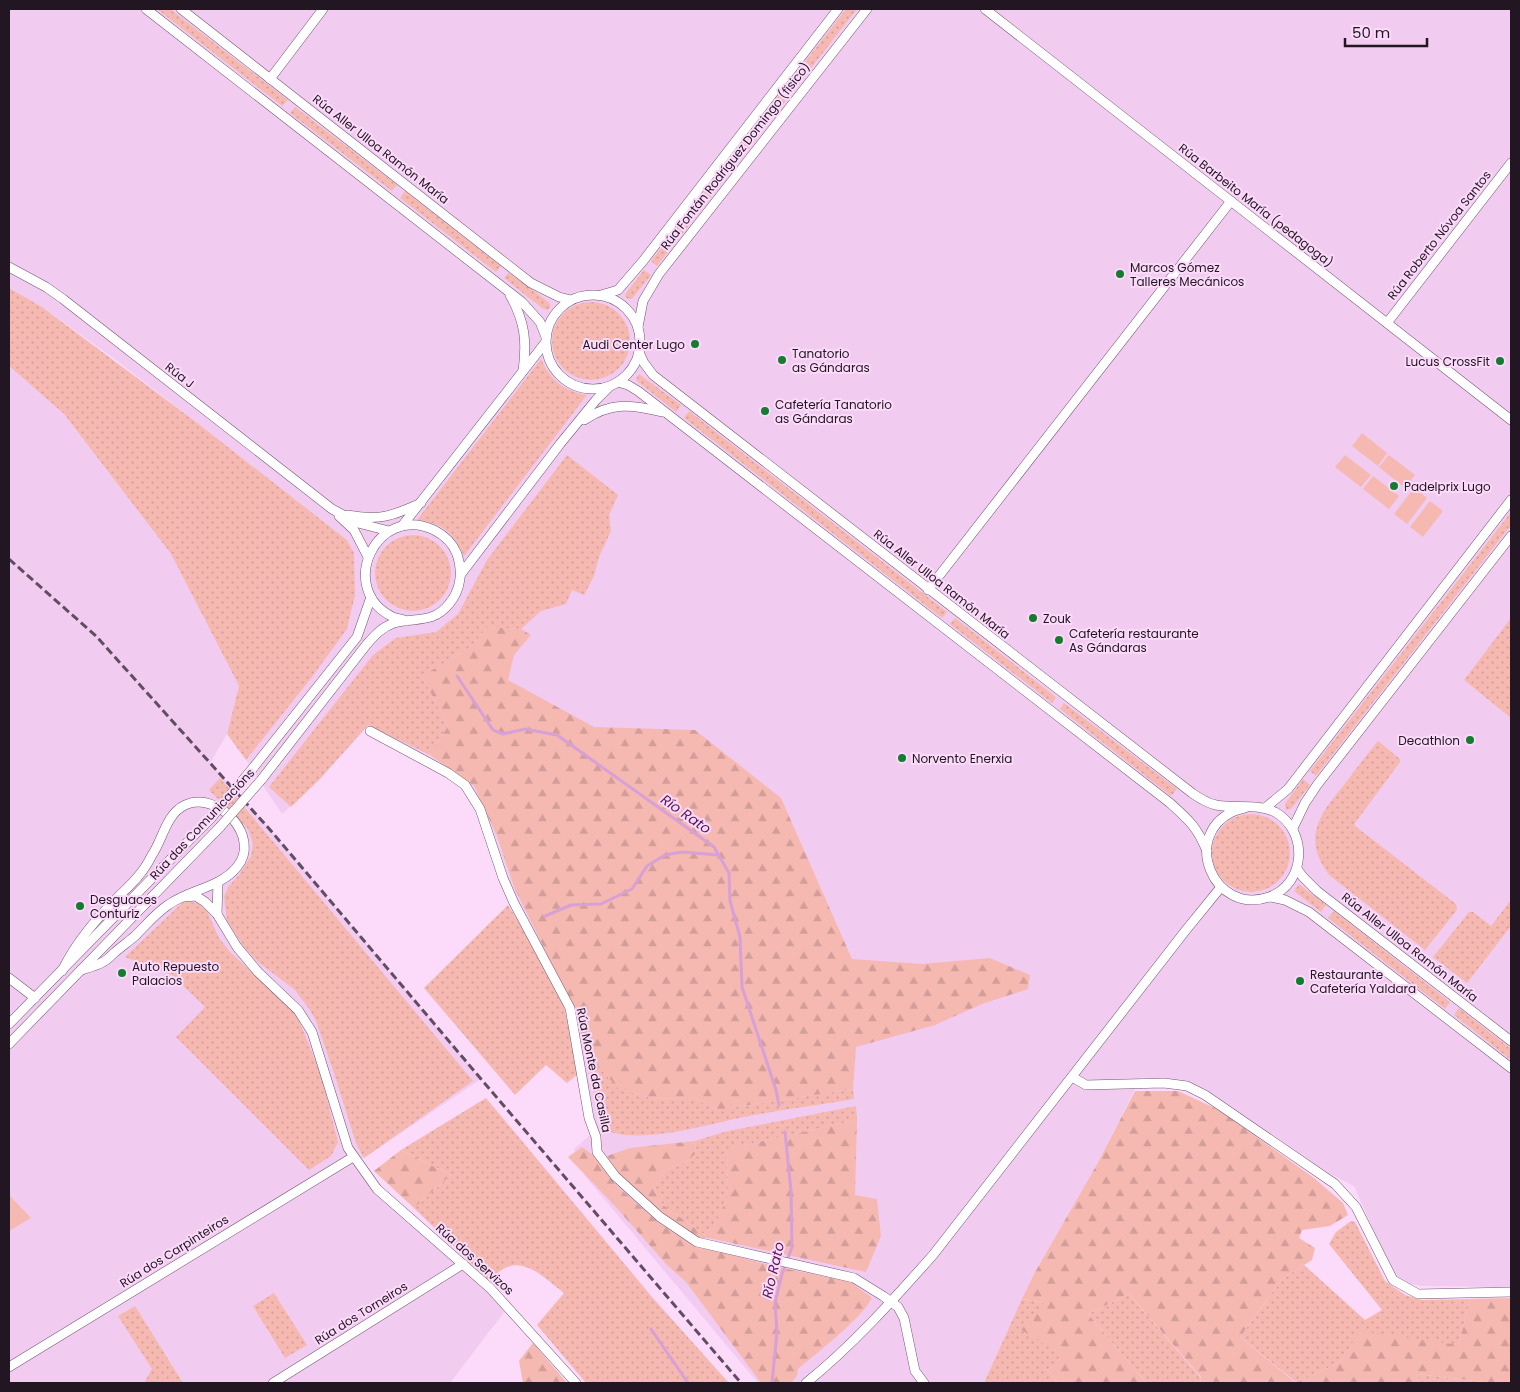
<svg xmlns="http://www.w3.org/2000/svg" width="1520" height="1392" font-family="Poppins,sans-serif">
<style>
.built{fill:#f2cbf1}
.grass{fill:url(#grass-dots)}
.forest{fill:url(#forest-firs)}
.pitch{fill:#f6b9b2}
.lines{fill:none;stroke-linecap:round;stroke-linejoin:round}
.stream{stroke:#d7a0d6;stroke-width:3}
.street-casing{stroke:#715571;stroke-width:10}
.street{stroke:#fff;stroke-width:9}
.rail{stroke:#604e60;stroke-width:3;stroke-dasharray:8 4;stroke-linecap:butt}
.street-bridge-casing{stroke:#715571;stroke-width:10;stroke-linecap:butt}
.street-bridge{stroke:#fff;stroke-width:9}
.poi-dot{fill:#137c2f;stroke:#fbdafa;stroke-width:2}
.labels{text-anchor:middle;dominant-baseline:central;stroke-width:4;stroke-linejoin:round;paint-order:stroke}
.street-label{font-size:12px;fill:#221622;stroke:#fbdafa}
.poi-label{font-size:12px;fill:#221622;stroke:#fbdafa;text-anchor:start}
.water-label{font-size:14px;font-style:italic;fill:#571759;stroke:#fbdafa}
</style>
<defs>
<pattern id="grass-dots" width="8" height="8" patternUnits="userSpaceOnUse" patternTransform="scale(1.25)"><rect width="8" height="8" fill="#f6b9b2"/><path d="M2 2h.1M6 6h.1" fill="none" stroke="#d39e99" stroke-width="1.8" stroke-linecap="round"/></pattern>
<pattern id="forest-firs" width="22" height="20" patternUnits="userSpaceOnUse" patternTransform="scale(1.25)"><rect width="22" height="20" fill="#f6b9b2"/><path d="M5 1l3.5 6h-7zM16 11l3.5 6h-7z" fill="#d39e99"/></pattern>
</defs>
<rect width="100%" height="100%" fill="#fbdafa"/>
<g class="built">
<path d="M9 9H1511V1287L1422 1286 1410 1284 1399 1278 1388 1263 1354 1186 1327 1172 1213 1094 1184 1082 1141 1077 1096 1166 1034 1274 984 1383H758L585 1176 574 1149 597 1129 573 1017 510 891 483 809 451 772 369 725 319 780 282 814 246 760 309 681 347 540 115 359 42 307 9 288Z"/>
<path d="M9 366 64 414 171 554 239 686 227 734 210 763 272 832 481 1079 364 1158 354 1157 377 1189 508 1307 450 1383H9Z"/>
</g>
<g class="grass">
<path d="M157 9H170L288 100 282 106Z"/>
<path d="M846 9H857L657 266 651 261Z"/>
<path d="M295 107 397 185 392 191 290 113Z"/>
<path d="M405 191 501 266 496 272 400 198Z"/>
<path d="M644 270 651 275 632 299H629L625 297 626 293Z"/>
<path d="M509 272 547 301 550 304V308L547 310 542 308 504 278Z"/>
<path d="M9 288 42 307 196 422 347 540 354 553 355 595 347 629 309 681 246 760 227 734 239 686 171 554 64 414 9 366Z"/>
<circle cx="591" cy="341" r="39"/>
<path d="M541 359C551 381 564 391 587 395L464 556C454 533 443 523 417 520Z"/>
<path d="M639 374 681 405 676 412 637 381 636 379Z"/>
<path d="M689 411 947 612 942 618 684 418Z"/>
<path d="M567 455 618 495 609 515 611 531 599 557 594 576 584 595 572 590 566 604 541 611 521 629 488 627 469 648 422 676 448 726 430 755 368 725 319 780 291 807 269 787 373 655 396 638 436 632 458 614 487 560Z"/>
<path d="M1511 512V525L1316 776 1310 771Z"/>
<circle cx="413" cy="573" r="38"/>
<path d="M955 618 1056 697 1052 703 950 624Z"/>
<path d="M1511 618V718L1464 680Z"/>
<path d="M1064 703 1177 789 1171 796 1060 709Z"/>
<path d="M1378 741 1400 759V762L1355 823V826L1456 904 1457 910 1425 950 1329 875C1302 838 1319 815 1344 785 1355 770 1366 756 1378 741Z"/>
<path d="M220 778 473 1081 364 1158 356 1143 333 1070 316 1021 310 1010 295 990 257 961 244 947 227 921 224 896 229 886 239 875 251 856 253 843 248 829 209 790Z"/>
<path d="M1303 779 1310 785 1291 809 1286 810 1285 804Z"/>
<circle cx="1251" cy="853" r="39"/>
<path d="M1299 884 1326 905 1321 912 1294 891Z"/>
<path d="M1511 900V926L1467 983 1433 957 1469 912H1473L1491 926Z"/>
<path d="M184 901 197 903 207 911 219 938 230 952 293 1010 299 1020 321 1075 338 1142 331 1156 309 1170 176 1037 205 1007 172 975 125 957Z"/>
<path d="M508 905 538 952 564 1006 578 1074 567 1083 546 1065 515 1095 424 988Z"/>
<path d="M1334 911 1450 1002 1445 1009 1328 918Z"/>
<path d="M1459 1008 1511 1049V1060L1454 1015Z"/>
<path d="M587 1054 618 1088 654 1099 694 1098 717 1110 853 1089 854 1099C817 1105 780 1110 744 1117 708 1124 632 1148 600 1127Z"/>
<path d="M486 1098 652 1297 729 1383H586L537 1325 564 1293C548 1281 526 1257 505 1268 499 1271 494 1277 489 1281L414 1208 451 1175 401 1150Z"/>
<path d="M856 1106 857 1120 727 1149 728 1196 709 1238 663 1205 654 1190C657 1185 659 1179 662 1175 670 1164 686 1166 696 1153L695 1141 724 1132Z"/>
<path d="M1351 1221 1355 1222 1385 1281 1405 1295 1422 1300 1470 1299 1459 1346 1360 1332 1340 1362 1297 1383 1240 1337 1282 1279 1304 1265 1365 1320 1382 1310 1329 1244 1336 1232Z"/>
<path d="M274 1293 307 1345 285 1358 253 1306Z"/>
<path d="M1129 1294 1201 1378 1200 1383H1146L1088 1314Z"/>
<path d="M1022 1299 1044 1303 1067 1359 1047 1370 1059 1383H984Z"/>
<path d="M135 1306 183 1383H144L152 1369 118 1316Z"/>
<path d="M1418 1374 1492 1383H1417Z"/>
</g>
<g class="forest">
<path d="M488 627 521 629 531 635 514 655 508 680 594 727 695 730 781 798 852 959 922 964 990 958 1030 975 1028 989 982 1004 935 1025 856 1047 853 1089 717 1110 694 1098 654 1099 618 1088 587 1054 571 1003 514 887 497 836 474 786 430 755 448 726 422 676 469 648Z"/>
<path d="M1135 1091H1178L1219 1110 1314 1178 1343 1203 1348 1215 1330 1226 1302 1230 1299 1238 1315 1248 1312 1260 1282 1279 1240 1337 1296 1383 1340 1362 1360 1331 1459 1345 1470 1299 1511 1298V1383H1492L1418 1374 1417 1383H1200L1201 1377 1129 1294 1088 1314 1146 1383H1059L1047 1370 1067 1358 1018 1328 1044 1303 1022 1299 1034 1274 1096 1166Z"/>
<path d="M857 1120 855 1195 877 1199 881 1236 866 1272 709 1238H697L662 1216 622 1178 607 1156 630 1148 695 1141 696 1153C685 1166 670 1164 662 1175 659 1179 657 1185 654 1190L663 1205 709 1238 728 1196 727 1149Z"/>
<path d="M582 1147 597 1158 615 1184 660 1224 699 1248 712 1250 778 1267 851 1282 872 1298C859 1321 820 1350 798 1369L797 1376 791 1383H761L686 1282 667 1265 614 1205 568 1157Z"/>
<path d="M401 1150 451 1175 414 1208 374 1171Z"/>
<path d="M533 1343 567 1383H523L519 1361Z"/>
</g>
<g class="pitch">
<path d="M1362 433 1387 453 1378 466 1352 446Z"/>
<path d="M1345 455 1371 475 1361 487 1335 467Z"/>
<path d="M1389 455 1415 475 1405 488 1379 467Z"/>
<path d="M1373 476 1399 496 1389 509 1363 489Z"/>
<path d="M1414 488 1427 498 1407 524 1394 514Z"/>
<path d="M1430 501 1443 511 1423 537 1410 527Z"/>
<path d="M9 1195 31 1218 9 1231Z"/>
</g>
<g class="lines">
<g class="stream">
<path d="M457 676 493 730 503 734 525 729 557 735 714 847 729 873 730 901 740 937 742 987 776 1090 779 1105"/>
<path d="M545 916 571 905 601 904 632 889 647 866 665 855 682 852 718 855"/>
<path d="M651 1329 688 1383"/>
<path d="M772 1383 777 1332 775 1303 782 1274 792 1247 791 1191 785 1132"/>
</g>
<defs>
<g id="street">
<path d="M146 9 522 302 540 322 546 337"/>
<path d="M181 9 531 283 559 297 571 300"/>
<path d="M985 9 1511 420"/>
<path d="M270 79 323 9"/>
<path d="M9 267 46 287 63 299 332 509 358 523 389 531"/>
<circle cx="593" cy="342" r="47"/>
<path d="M510 295C525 322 527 341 523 371"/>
<path d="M601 295 618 290 643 261 838 9"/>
<path d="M1387 323 1511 163"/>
<path d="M638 327 643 301 659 274 867 9"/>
<path d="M639 352 644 363 653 375 1192 793C1199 798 1207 803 1216 805 1235 809 1257 803 1275 812 1309 831 1306 884 1269 897 1214 916 1181 837 1232 812 1237 810 1242 809 1247 807"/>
<path d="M618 382 628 385 638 391 1170 803C1189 820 1197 827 1207 851"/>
<path d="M584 420C611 402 632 404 662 412"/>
<path d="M347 515C380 521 392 516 421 503"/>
<path d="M339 516 354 530 368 557"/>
<path d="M402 526 545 343"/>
<path d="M461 574 560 444 596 400 608 388"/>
<path d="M928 590 1231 201"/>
<path d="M370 731 448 773 465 785 480 809 503 878 514 903 570 1008 589 1118 596 1137 597 1152 615 1176 660 1217 697 1242 854 1278 883 1296 898 1307 904 1318 915 1371 924 1383"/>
<path d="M253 768 357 637 371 597"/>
<path d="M262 779 367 644C375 635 382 627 394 623 415 617 433 624 449 604 461 590 463 571 457 554 453 544 444 535 434 530 376 503 336 590 393 617 397 619 403 619 407 621"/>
<path d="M1265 808 1288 789 1511 500"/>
<path d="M1293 828 1305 803 1317 785 1511 536"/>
<path d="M1297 869 1303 877 1317 891 1511 1041"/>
<path d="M184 897 196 896 205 902 217 914 237 947 258 972 298 1010 312 1032 348 1148 377 1189 490 1288 576 1383"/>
<path d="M1270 897 1285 900 1309 912 1511 1068"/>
<path d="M217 914 218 882"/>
<path d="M62 971C76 942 96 919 119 896 126 889 134 882 140 874 145 868 149 861 152 855 163 839 166 814 185 805 218 790 262 837 237 867 220 888 190 889 168 905 156 913 146 925 135 936 128 942 121 947 114 953 111 956 107 960 103 962 96 966 88 968 81 970"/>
<path d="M9 978 35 998"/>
<path d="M9 1024 211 818"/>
<path d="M9 1044 220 827"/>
<path d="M1072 1077 1086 1085 1164 1083 1187 1086 1205 1095 1335 1184 1356 1207 1393 1280 1418 1294 1511 1292"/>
<path d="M9 1367 353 1157"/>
<path d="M273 1383 463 1264"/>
<path d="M806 1383C853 1345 893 1300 933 1255L1186 930 1221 887"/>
</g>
</defs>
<use href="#street" class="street-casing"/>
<use href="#street" class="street"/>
<path class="rail" d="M9 559 96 636 272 832 481 1079 741 1383"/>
<defs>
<g id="street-bridge">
<path d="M211 818 253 768"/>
<path d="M220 827 262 779"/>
</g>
</defs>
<use href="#street-bridge" class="street-bridge-casing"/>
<use href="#street-bridge" class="street-bridge"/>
</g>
<g class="poi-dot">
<circle cx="1120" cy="274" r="5"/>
<circle cx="695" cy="344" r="5"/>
<circle cx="782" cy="360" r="5"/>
<circle cx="1500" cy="361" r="5"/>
<circle cx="765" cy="411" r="5"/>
<circle cx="1394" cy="486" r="5"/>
<circle cx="1033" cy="618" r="5"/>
<circle cx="1059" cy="640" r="5"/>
<circle cx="1470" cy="740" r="5"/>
<circle cx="902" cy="758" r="5"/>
<circle cx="80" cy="906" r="5"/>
<circle cx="122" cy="973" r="5"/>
<circle cx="1300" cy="981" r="5"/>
</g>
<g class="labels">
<g class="street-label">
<text transform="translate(381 149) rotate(38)">Rúa Aller Ulloa Ramón María</text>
<text transform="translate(735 156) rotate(-52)">Rúa Fontán Rodríguez Domingo (físico)</text>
<text transform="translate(1256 205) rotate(38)">Rúa Barbeito María (pedagoga)</text>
<text transform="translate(1439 235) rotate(-52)">Rúa Roberto Nóvoa Santos</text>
<text transform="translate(180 375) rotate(38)">Rúa J</text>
<text transform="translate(942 584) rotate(38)">Rúa Aller Ulloa Ramón María</text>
<text transform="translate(202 824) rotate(-47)">Rúa das Comunicacións</text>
<text transform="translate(1410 947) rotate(38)">Rúa Aller Ulloa Ramón María</text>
<text transform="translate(594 1070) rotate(78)">Rúa Monte da Casilla</text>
<text transform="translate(174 1251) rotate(-32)">Rúa dos Carpinteiros</text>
<text transform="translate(475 1259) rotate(42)">Rúa dos Servizos</text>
<text transform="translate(361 1313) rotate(-32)">Rúa dos Torneiros</text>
</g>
<g class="poi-label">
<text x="1130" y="267">Marcos Gómez<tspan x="1130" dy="14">Talleres Mecánicos</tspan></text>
<text x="685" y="344" text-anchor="end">Audi Center Lugo</text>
<text x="792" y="353">Tanatorio<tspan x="792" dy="14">as Gándaras</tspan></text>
<text x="1490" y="361" text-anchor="end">Lucus CrossFit</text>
<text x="775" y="404">Cafetería Tanatorio<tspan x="775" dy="14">as Gándaras</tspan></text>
<text x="1404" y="486">Padelprix Lugo</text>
<text x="1043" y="618">Zouk</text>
<text x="1069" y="633">Cafetería restaurante<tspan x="1069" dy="14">As Gándaras</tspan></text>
<text x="1460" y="740" text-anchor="end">Decathlon</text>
<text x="912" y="758">Norvento Enerxia</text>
<text x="90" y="899">Desguaces<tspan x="90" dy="14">Conturiz</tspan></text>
<text x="132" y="966">Auto Repuesto<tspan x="132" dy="14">Palacios</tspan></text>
<text x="1310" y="974">Restaurante<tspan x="1310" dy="14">Cafetería Yaldara</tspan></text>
</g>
<g class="water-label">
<text transform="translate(686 814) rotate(35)">Río Rato</text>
<text transform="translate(773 1270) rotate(-77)">Río Rato</text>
</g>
</g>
<rect width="1520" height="1392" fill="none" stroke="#221622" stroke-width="20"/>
<path d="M1345 38v8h82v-8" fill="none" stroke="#221622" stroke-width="2.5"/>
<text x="1352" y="38" font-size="15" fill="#221622" stroke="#fbdafa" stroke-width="4" paint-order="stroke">50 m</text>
</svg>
